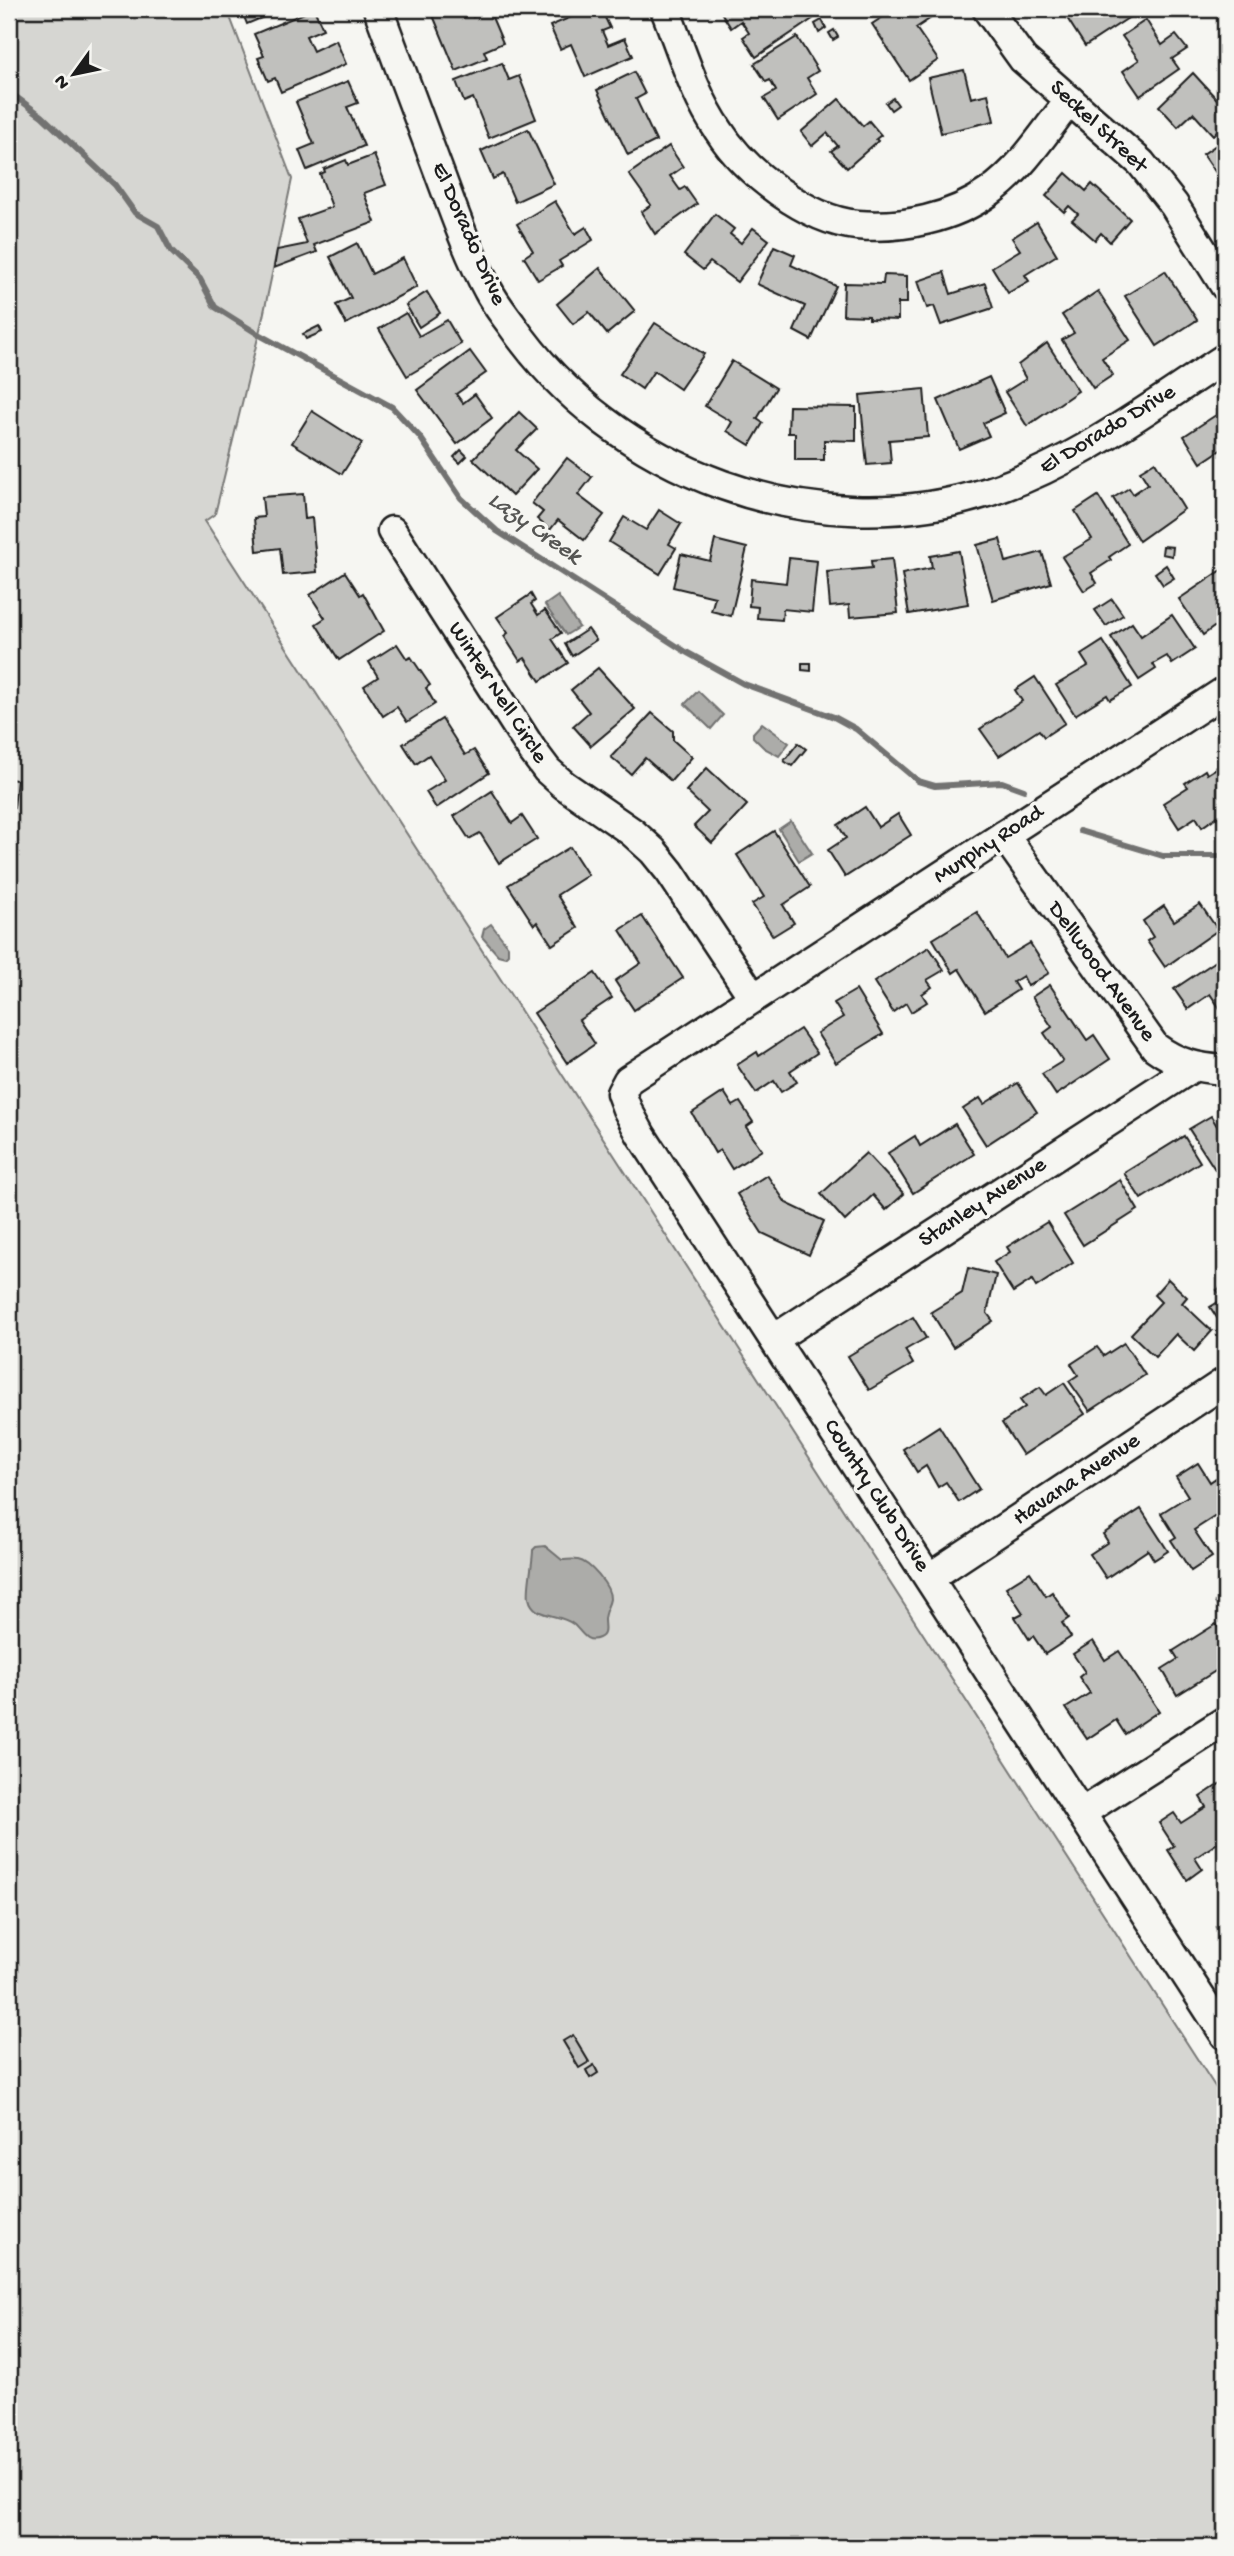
<svg xmlns="http://www.w3.org/2000/svg" width="1234" height="2556" font-family="'Gochi Hand',sans-serif">
<style>
.green{fill:#d6d6d2;stroke:#797977;stroke-width:2}
.water{fill:#acaca9;stroke:#727271;stroke-width:2}
.lines{fill:none;stroke-linecap:round;stroke-linejoin:round}
.stream{stroke:#727271;stroke-width:6}
.building{fill:#c0c0bd;stroke:#1c1c1c;stroke-width:2}
.minor-casing{stroke:#1c1c1c;stroke-width:33}
.minor{stroke:#f6f6f2;stroke-width:28}
.labels{text-anchor:middle;dominant-baseline:central;stroke-width:7;stroke-linejoin:round;paint-order:stroke}
.street-label{font-size:23px;fill:#1c1c1c;stroke:#f6f6f2}
.water-label{font-size:24px;font-style:italic;fill:#565654;stroke:#f6f6f2}
</style>
<rect width="100%" height="100%" fill="#f6f6f2"/>
<filter id="ink" filterUnits="userSpaceOnUse"><feTurbulence type="fractalNoise" baseFrequency=".0143" numOctaves="2"/><feDisplacementMap in="SourceGraphic" scale="14" xChannelSelector="R" yChannelSelector="G"/><feConvolveMatrix kernelMatrix="1 2 1 2 8 2 1 2 1" color-interpolation-filters="sRGB"/></filter>
<g filter="url(#ink)">
<path class="green" d="M9 9H227L292 179 263 317 215 514 205 521 1225 2102V2547H9Z"/>
<g class="water">
<path d="M558 596 579 627 566 635 545 605Z"/>
<path d="M698 691 723 715 711 729 685 704Z"/>
<path d="M762 723 789 743 779 756 764 748 753 737V733Z"/>
<path d="M791 821 812 853 799 861 779 829Z"/>
<path d="M491 924 508 946V954L505 957 498 955 482 937 484 929Z"/>
<path d="M545 1546 562 1560C567 1560 573 1559 578 1560 589 1562 611 1586 610 1599 609 1606 604 1612 604 1620 604 1627 607 1635 599 1638 585 1644 581 1630 573 1624 563 1616 549 1617 538 1611 533 1608 530 1603 529 1598 527 1588 533 1562 533 1550L536 1547Z"/>
</g>
<g class="lines">
<g class="stream">
<path d="M9 92 42 116 115 185 135 213 158 226 171 251 200 279 215 307 258 334 392 407 420 437 461 498 497 531 686 652 744 684 834 717 856 729 918 781 935 786 1002 782 1024 790"/>
<path d="M1080 831 1163 856H1225"/>
</g>
</g>
<g class="building">
<path d="M241 9H283L247 24Z"/>
<path d="M314 9 323 29 306 36 313 51 336 40 346 64 281 92 275 78 268 81 258 58 264 56 254 34Z"/>
<path d="M443 9H470L473 17 489 10 503 43 484 51 487 58 456 71 432 13Z"/>
<path d="M590 9H601L610 28 602 31 608 45 625 38 633 56 585 77 571 44 560 49 550 26Z"/>
<path d="M719 9H807L814 18 756 57 743 37 749 33 741 21 731 28Z"/>
<path d="M895 9H929L934 16 916 28 938 60 909 80 872 24Z"/>
<path d="M1082 9H1138L1139 11 1085 46 1067 18Z"/>
<path d="M822 20 826 28 819 33 815 24Z"/>
<path d="M1146 20 1162 45 1176 35 1187 49 1172 59 1179 69 1140 96 1123 71 1139 60 1122 36Z"/>
<path d="M834 30 838 37 833 40 829 33Z"/>
<path d="M797 37 818 71 807 78 817 94 778 120 764 98 776 91 770 80 766 82 754 64Z"/>
<path d="M502 63 509 80 519 76 536 119 489 138 473 98 464 102 456 81Z"/>
<path d="M964 70 971 98 988 94 994 121 941 133 928 78Z"/>
<path d="M634 72 645 94 636 99 656 141 628 155 597 90Z"/>
<path d="M1193 73 1225 108V123L1213 135 1193 113 1178 127 1159 106Z"/>
<path d="M348 81 358 103 347 107 364 146 307 170 299 150 314 144 296 102Z"/>
<path d="M893 98 898 105 891 110 886 103Z"/>
<path d="M839 99 863 126 869 121 881 135 876 139 878 141 847 168 831 151 838 146 827 133 812 146 801 132Z"/>
<path d="M528 129 554 184 515 202 503 174 493 179 481 151Z"/>
<path d="M1225 139V186L1203 154Z"/>
<path d="M669 146 683 167 670 176 680 190 685 187 697 204 655 234 641 212 651 205 629 174Z"/>
<path d="M374 155 386 185 364 193 375 222 314 245 317 252 274 268 277 250 307 244 298 219 332 207 320 174 325 172 324 169 346 160 348 165Z"/>
<path d="M1066 173 1086 191 1092 184 1130 219 1110 242 1101 233 1095 240 1072 220 1078 214 1069 206 1064 212 1046 196Z"/>
<path d="M555 201 575 234 586 227 593 240 559 261 562 266 538 280 524 257 533 251 517 224Z"/>
<path d="M715 214 734 229 730 234 741 243 753 228 769 240 737 282 710 262 703 270 684 255Z"/>
<path d="M1037 222 1057 255 1025 275 1029 281 1008 293 992 267 1020 250 1012 238Z"/>
<path d="M357 243 372 274 403 258 417 287 346 324 336 305 351 298 330 257Z"/>
<path d="M774 246 795 255 791 265 836 286 811 340 794 331 805 306 757 284Z"/>
<path d="M600 268 635 311 607 334 589 312 573 324 557 304Z"/>
<path d="M1165 271 1197 320 1157 346 1125 296Z"/>
<path d="M944 272 951 294 985 283 993 308 941 325 934 306 927 308 918 281Z"/>
<path d="M884 275 907 276V303H898V320L869 319V316L843 315 844 283 883 284Z"/>
<path d="M1098 291 1130 340 1102 358 1113 375 1093 388 1062 340 1074 333 1062 315Z"/>
<path d="M427 292 440 313 419 327 406 305Z"/>
<path d="M406 313 419 336 447 320 461 344 407 376 379 329Z"/>
<path d="M655 323 704 354 680 389 654 371 642 389 620 374Z"/>
<path d="M319 326 322 332 306 339 303 334Z"/>
<path d="M1047 343 1078 391 1027 426 1005 392 1026 379 1018 365Z"/>
<path d="M470 351 486 373 456 394 463 403 475 394 492 418 457 444 417 390Z"/>
<path d="M732 361 776 388 757 419 763 423 750 445 727 431 732 422 705 406Z"/>
<path d="M989 377 1005 413 983 423 989 436 959 449 938 400Z"/>
<path d="M924 389 928 437 889 440 891 463 867 465 860 395Z"/>
<path d="M789 406 856 407V441L824 440V460H795V433H788Z"/>
<path d="M1225 409V447L1201 463 1184 436Z"/>
<path d="M312 411 362 443 342 474 292 443Z"/>
<path d="M519 412 537 429 516 450 537 469 512 496 473 459Z"/>
<path d="M461 450 467 456 460 463 454 457Z"/>
<path d="M567 458 592 477 578 495 604 515 584 540 558 520 550 530 537 519 543 512 532 503Z"/>
<path d="M1155 462 1184 509 1139 541 1113 498 1129 488 1133 494 1148 484 1140 471Z"/>
<path d="M303 494 305 519 312 518 317 572 283 575 280 548 257 551 254 518 264 517 262 497Z"/>
<path d="M1098 496 1128 544 1109 557 1111 560 1091 573 1097 583 1084 591 1062 557 1092 539 1075 511Z"/>
<path d="M659 510 681 524 669 544 676 548 660 574 609 542 624 517 646 530Z"/>
<path d="M1000 539 1006 562 1042 552 1051 583 993 600 977 545Z"/>
<path d="M715 540 747 548 731 616 711 611 715 597 673 587 681 554 710 561Z"/>
<path d="M1163 546 1173 547 1172 556 1162 554Z"/>
<path d="M959 551 968 604 909 614 902 574 932 568 930 556Z"/>
<path d="M789 558 817 561 812 612 783 609 782 620 757 618 758 607 749 606 751 579 786 583Z"/>
<path d="M892 559 898 613 850 617 849 605 830 607 827 572 872 568 871 561Z"/>
<path d="M1166 565 1174 578 1163 585 1155 573Z"/>
<path d="M1225 568V619L1203 635 1179 599Z"/>
<path d="M345 572 360 595 363 593 384 631 339 660 316 624 325 618 310 595Z"/>
<path d="M531 594 535 601 531 604 538 615 545 610 561 633 552 639 568 663 540 681 525 658 520 661 504 636 508 633 497 617Z"/>
<path d="M1112 599 1123 615 1106 626 1095 610Z"/>
<path d="M1172 615 1195 649 1172 664 1167 656 1153 664 1156 669 1139 680 1111 637 1132 623 1141 636Z"/>
<path d="M588 629 596 640 572 656 565 644Z"/>
<path d="M1103 641 1132 687 1110 700 1107 695 1075 715 1056 685 1088 666 1081 655Z"/>
<path d="M397 644 407 659 411 657 430 685 426 688 435 704 407 722 397 707 383 716 364 686 378 677 369 662Z"/>
<path d="M802 663H811V671L802 670Z"/>
<path d="M598 668 635 709 591 746 573 726 589 712 571 690Z"/>
<path d="M1035 677 1065 723 1044 737 1039 730 999 756 980 729 1022 701 1015 690Z"/>
<path d="M652 713 673 731V740L692 757 671 781 645 758 631 774 611 757Z"/>
<path d="M442 719 465 755 474 750 489 773 436 808 426 792 445 780 429 755 416 764 403 744Z"/>
<path d="M798 743 806 749 792 766 784 761Z"/>
<path d="M1223 764 1225 768V798L1223 799 1225 811 1202 827 1196 817 1179 828 1163 803 1188 787 1185 783 1205 770 1207 774Z"/>
<path d="M707 768 747 805 712 843 694 826 708 812 686 791Z"/>
<path d="M9 779 17 780 14 808 9 807Z"/>
<path d="M492 791 512 823 522 816 537 839 499 863 480 833 469 839 454 816Z"/>
<path d="M865 807 878 827 898 814 911 835 845 877 828 850 846 838 838 825Z"/>
<path d="M774 831 810 887 783 905 794 923 773 936 752 904 764 897 737 855Z"/>
<path d="M570 847 588 875 557 895 578 928 552 945 537 922 534 925 508 885Z"/>
<path d="M1200 904 1218 930 1165 967 1147 941 1153 937 1143 921 1164 906 1174 921Z"/>
<path d="M977 912 1005 958 1030 943 1049 973 1028 986 1023 976 1013 982 1018 990 985 1011 959 969 953 973 933 939Z"/>
<path d="M642 916 683 978 634 1010 615 981 641 963 620 930Z"/>
<path d="M929 947 944 970 927 980 932 987 922 994 927 1002 911 1012 906 1003 893 1012 874 982Z"/>
<path d="M1225 955V1011L1223 1013 1210 994 1188 1009 1174 989Z"/>
<path d="M595 973 612 998 579 1020 595 1044 567 1063 534 1013Z"/>
<path d="M1050 985 1087 1040 1094 1035 1110 1059 1056 1095 1042 1074 1063 1061 1044 1033 1052 1027 1032 997Z"/>
<path d="M856 990 883 1034 836 1063 817 1033 843 1017 834 1003Z"/>
<path d="M800 1029 817 1053 790 1071 797 1082 781 1092 774 1081 756 1093 737 1065 757 1052 759 1056Z"/>
<path d="M1018 1083 1037 1112 986 1145 963 1109 980 1098 984 1104Z"/>
<path d="M724 1092 733 1106 740 1102 753 1122 746 1127 762 1150 732 1169 720 1150 715 1153 692 1113Z"/>
<path d="M1211 1116 1220 1131 1225 1128V1173L1220 1177 1189 1129Z"/>
<path d="M955 1124 974 1154 913 1193 888 1153 915 1136 920 1146Z"/>
<path d="M1184 1136 1200 1162 1141 1199 1124 1173Z"/>
<path d="M866 1153 904 1194 886 1210 873 1195 845 1221 821 1194Z"/>
<path d="M767 1175 786 1203 824 1221 809 1255 762 1233 737 1194Z"/>
<path d="M1120 1180 1138 1210 1083 1245 1064 1215Z"/>
<path d="M1047 1222 1073 1263 1036 1287 1032 1280 1013 1292 994 1262 1010 1252 1007 1247Z"/>
<path d="M968 1268 996 1275 987 1313 993 1321 953 1347 931 1312 962 1293Z"/>
<path d="M1168 1279 1187 1297 1182 1303 1212 1331 1194 1351 1176 1334 1155 1357 1131 1334 1161 1302 1154 1295Z"/>
<path d="M1225 1284V1330L1210 1307 1223 1299 1217 1290Z"/>
<path d="M913 1317 926 1338 905 1350 913 1364 869 1390 848 1356Z"/>
<path d="M1124 1343 1145 1375 1090 1411 1069 1381 1078 1375 1071 1364 1097 1347 1104 1356Z"/>
<path d="M1064 1383 1085 1414 1023 1455 1002 1423 1025 1407 1020 1400 1040 1387 1046 1395Z"/>
<path d="M939 1426 979 1489 959 1502 946 1482 938 1487 926 1466 917 1472 903 1449Z"/>
<path d="M1198 1463 1210 1482 1216 1478 1225 1492V1510L1194 1530 1212 1557 1191 1571 1171 1540 1176 1537 1161 1513 1188 1496 1176 1477Z"/>
<path d="M1141 1509 1168 1551 1154 1560 1148 1550 1106 1578 1090 1554 1108 1542 1103 1534Z"/>
<path d="M1030 1572 1046 1596 1052 1592 1069 1618 1062 1623 1071 1637 1045 1654 1033 1636 1029 1639 1015 1617 1023 1613 1006 1587Z"/>
<path d="M1225 1596V1619L1215 1602Z"/>
<path d="M1216 1624 1225 1638V1665L1177 1695 1162 1669 1178 1659 1173 1651Z"/>
<path d="M1093 1641 1105 1660 1119 1651 1159 1711 1125 1734 1116 1720 1087 1739 1066 1708 1090 1693 1079 1677 1085 1672 1073 1654Z"/>
<path d="M1224 1781 1225 1838 1195 1858 1202 1869 1187 1880 1168 1850 1174 1846 1159 1823 1174 1813 1181 1823 1206 1807 1200 1797Z"/>
<path d="M1225 1922V1941L1216 1927Z"/>
<path d="M573 2035 589 2062 579 2068 563 2041Z"/>
<path d="M594 2065 598 2073 590 2078 586 2070Z"/>
</g>
<g class="lines">
<defs>
<g id="minor">
<path d="M378 9C398 63 419 118 439 172 454 212 468 253 488 290 494 302 503 313 511 324 613 473 814 548 988 492 1075 464 1149 407 1225 358"/>
<path d="M665 9C681 49 694 95 719 131 745 172 807 220 857 225 902 229 953 218 989 192 1022 169 1045 131 1070 100"/>
<path d="M987 9 1023 59 1141 163 1174 205 1225 286"/>
<path d="M392 531 532 750 547 770 564 785 632 832 653 851 670 872 753 997"/>
<path d="M1225 691 628 1080 621 1093 627 1109 641 1135 1225 2035"/>
<path d="M1004 835 1155 1047C1178 1064 1197 1068 1225 1070"/>
<path d="M774 1339 1193 1067"/>
<path d="M929 1578 1225 1382"/>
<path d="M1081 1813 1225 1721"/>
</g>
</defs>
<use href="#minor" class="minor-casing"/>
<use href="#minor" class="minor"/>
</g>
</g>
<g class="labels">
<g class="street-label">
<text transform="translate(1098 127) rotate(43)">Seckel Street</text>
<text transform="translate(468 234) rotate(66)">El Dorado Drive</text>
<text transform="translate(1108 430) rotate(-31)">El Dorado Drive</text>
<text transform="translate(497 693) rotate(57)">Winter Nell Circle</text>
<text transform="translate(989 845) rotate(-33)">Murphy Road</text>
<text transform="translate(1101 972) rotate(54)">Dellwood Avenue</text>
<text transform="translate(983 1203) rotate(-33)">Stanley Avenue</text>
<text transform="translate(1077 1480) rotate(-34)">Havana Avenue</text>
<text transform="translate(876 1496) rotate(57)">Country Club Drive</text>
</g>
<g class="water-label">
<text transform="translate(534 529) rotate(35)">Lazy Creek</text>
</g>
</g>
<rect width="1234" height="2556" fill="none" stroke="#f6f6f2" stroke-width="35"/>
<rect x="18" y="18" width="1199" height="2521" fill="none" stroke="#1c1c1c" stroke-width="2.5" filter="url(#ink)"/>
<g transform="translate(74 74) rotate(237)" stroke="#f6f6f2" stroke-width="5" paint-order="stroke">
<path d="M0-5L12 26L0 18L-12 26Z" fill="#1c1c1c"/>
<text y="-10" font-size="19" font-weight="bold" text-anchor="middle" fill="#1c1c1c">N</text>
</g>
</svg>
